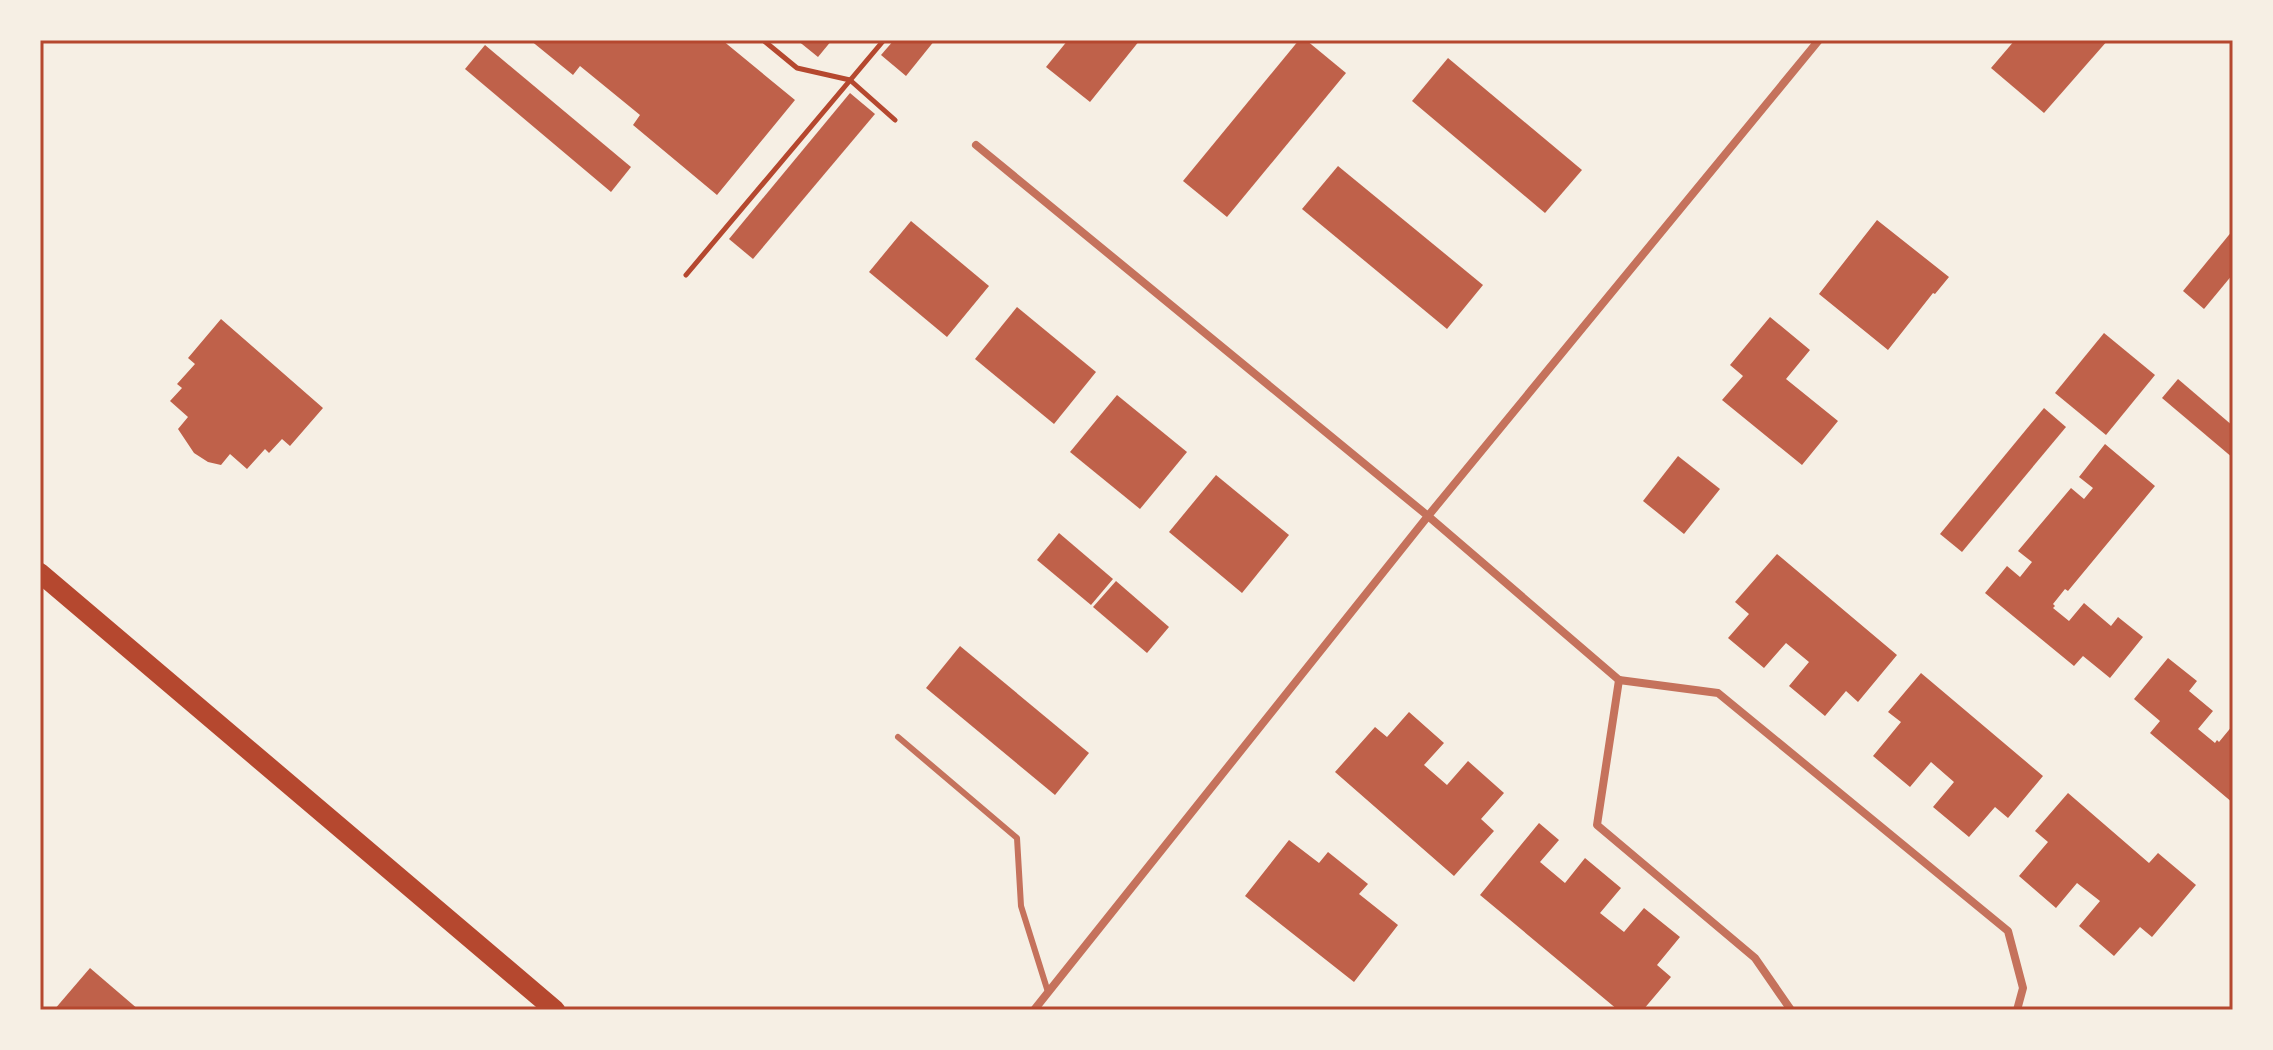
<svg xmlns="http://www.w3.org/2000/svg" width="2273" height="1050" font-family="'Asap Condensed',sans-serif">
<style>
.building{fill:#bf614a}
.lines{fill:none;stroke-linecap:round;stroke-linejoin:round}
.path{stroke:#b5482f;stroke-width:5}
.service{stroke:#c5725c;stroke-width:6}
.minor{stroke:#c5725c;stroke-width:8}
.primary{stroke:#b5482f;stroke-width:20}
.neatline{fill:none;stroke:#b5482f;stroke-width:3}
</style>
<rect width="100%" height="100%" fill="#f6efe4"/>
<g class="building">
<path d="M530 40H698L701 43 704 40H722L795 100 717 195 633 125 640 115 580 66 573 75Z"/>
<path d="M797 40H832L818 57Z"/>
<path d="M894 40H935L906 76 881 55Z"/>
<path d="M1068 40H1140L1090 102 1046 67Z"/>
<path d="M1299 40H1306L1346 73 1227 217 1183 181Z"/>
<path d="M2015 40H2108L2044 113 1991 68Z"/>
<path d="M485 45 631 167 611 192 465 69Z"/>
<path d="M1448 58 1582 170 1545 213 1412 101Z"/>
<path d="M850 93 875 114 753 259 729 239Z"/>
<path d="M1338 166 1483 285 1447 329 1302 209Z"/>
<path d="M1877 220 1949 277 1935 294 1933 293 1888 350 1819 294Z"/>
<path d="M911 221 989 286 947 337 869 272Z"/>
<path d="M2233 230V274L2204 309 2183 291Z"/>
<path d="M1017 307 1096 372 1054 424 975 359Z"/>
<path d="M1770 317 1810 350 1786 379 1838 421 1802 465 1722 400 1743 376 1730 365Z"/>
<path d="M221 319 323 408 290 446 282 439 269 453 265 449 247 469 230 454 221 465 208 462 194 453 178 429 188 417 170 401 182 388 177 384 195 364 188 358Z"/>
<path d="M2104 333 2155 375 2106 435 2055 393Z"/>
<path d="M2178 379 2233 426V458L2162 398Z"/>
<path d="M1117 395 1187 452 1140 509 1070 452Z"/>
<path d="M2044 408 2066 427 1962 552 1940 534Z"/>
<path d="M2105 444 2155 486 2068 591 2065 589 2053 604 2055 606 2053 608 2069 621 2084 603 2111 626 2118 617 2143 637 2110 678 2083 656 2074 666 1985 593 2007 566 2020 577 2032 562 2018 551 2071 488 2084 499 2093 488 2079 477Z"/>
<path d="M1678 456 1720 489 1684 534 1643 501Z"/>
<path d="M1216 475 1289 535 1242 593 1169 532Z"/>
<path d="M1059 533 1113 579 1091 605 1037 560Z"/>
<path d="M1777 554 1897 655 1858 702 1846 691 1825 716 1789 686 1809 662 1786 643 1764 668 1728 638 1749 614 1735 602Z"/>
<path d="M1116 581 1169 627 1147 653 1093 607Z"/>
<path d="M960 646 1089 753 1055 795 926 688Z"/>
<path d="M2168 658 2197 681 2189 691 2213 711 2198 729 2215 743 2217 740 2219 742 2233 725V803L2150 733 2160 721 2134 699Z"/>
<path d="M1921 673 2043 776 2008 818 1995 807 1969 837 1933 807 1954 782 1931 762 1910 787 1873 756 1901 722 1888 712Z"/>
<path d="M1409 712 1444 743 1424 765 1447 785 1468 761 1504 793 1481 819 1494 831 1454 876 1335 772 1375 727 1387 737Z"/>
<path d="M2068 793 2149 863 2158 853 2196 885 2152 937 2140 927 2114 956 2079 926 2100 901 2077 883 2056 908 2019 876 2048 842 2035 831Z"/>
<path d="M1539 823 1559 840 1540 862 1565 883 1585 858 1621 888 1600 913 1624 932 1644 908 1680 937 1657 965 1671 977 1643 1010H1618L1480 895Z"/>
<path d="M1289 840 1319 863 1328 852 1368 884 1359 894 1398 925 1354 982 1245 896Z"/>
<path d="M90 968 139 1010H54Z"/>
</g>
<g class="lines">
<g class="path">
<path d="M763 40 797 68 850 80 895 120"/>
<path d="M686 275 884 40"/>
</g>
<path class="service" d="M898 737 1017 838 1021 906 1048 992"/>
<g class="minor">
<path d="M976 145 1428 516 1619 680"/>
<path d="M1619 680 1718 693 2008 931 2023 988 2017 1010"/>
<path d="M1619 680 1597 825 1755 958 1791 1010"/>
<path d="M1034 1010 1428 516 1819 40"/>
</g>
<path class="primary" d="M40 573 555 1010"/>
</g>
<rect width="2273" height="1050" fill="none" stroke="#f6efe4" stroke-width="84"/>
<rect x="42" y="42" width="2189" height="966" class="neatline"/>
</svg>
